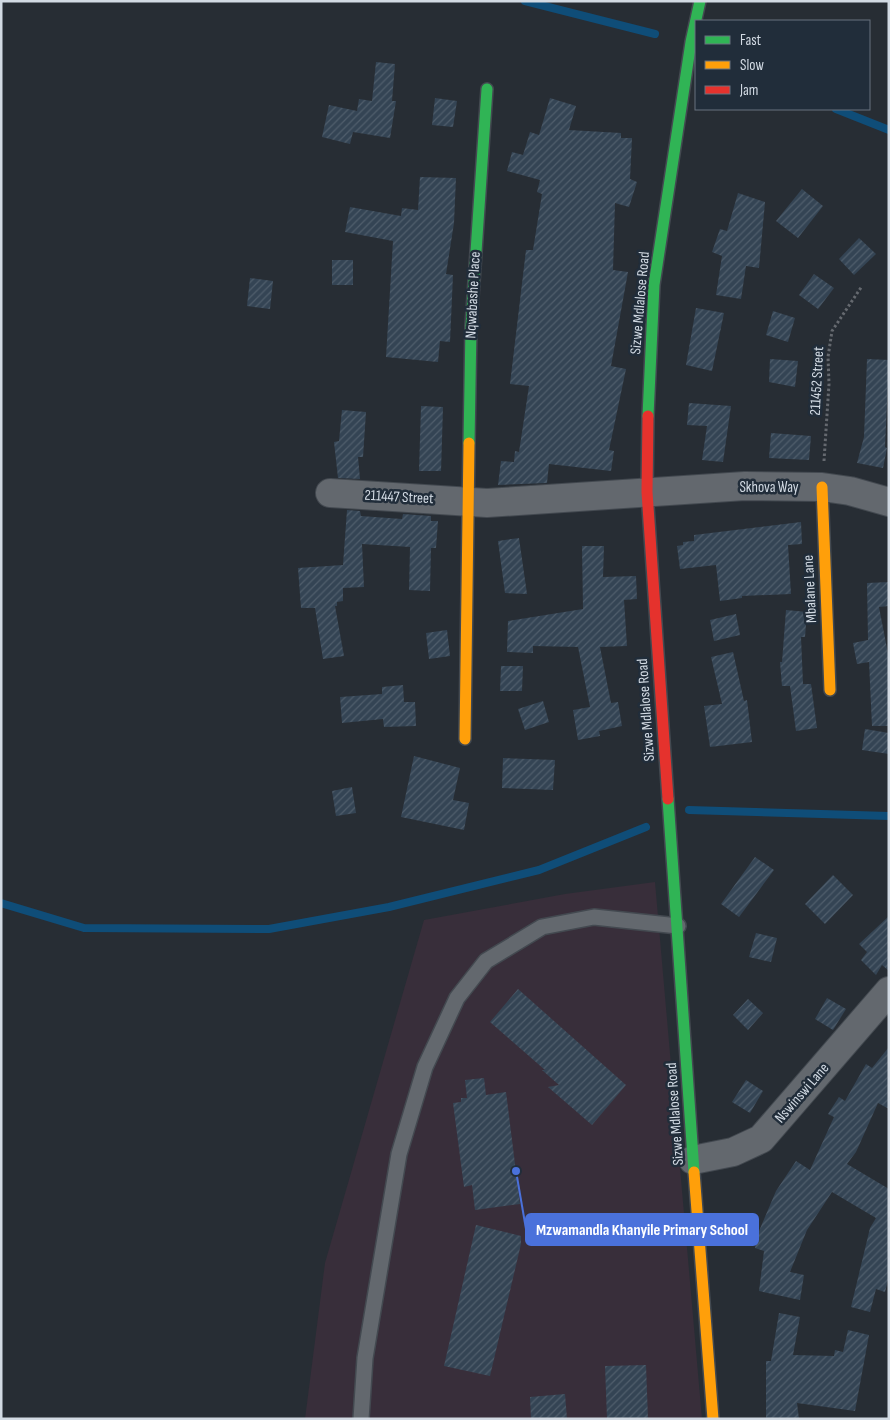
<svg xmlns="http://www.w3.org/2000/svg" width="890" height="1420" font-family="'Sofia Sans Condensed',sans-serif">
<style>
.education{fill:#382e3a}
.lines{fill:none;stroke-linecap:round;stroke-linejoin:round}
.stream{stroke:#0f4d78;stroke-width:8}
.building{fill:url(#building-hatch)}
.lane-casing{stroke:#434950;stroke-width:18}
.street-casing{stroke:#434950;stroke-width:30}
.fast-casing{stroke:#434950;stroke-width:14}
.slow-casing{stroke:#434950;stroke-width:14}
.jam-casing{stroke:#434950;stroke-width:14}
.path{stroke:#65696f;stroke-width:3;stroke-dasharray:2.5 2.5;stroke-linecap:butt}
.lane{stroke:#63686e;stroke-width:15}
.street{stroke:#63686e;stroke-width:28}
.fast{stroke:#30b455;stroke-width:11}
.slow{stroke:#ff9f0a;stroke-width:11}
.jam{stroke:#e5322d;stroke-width:11}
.labels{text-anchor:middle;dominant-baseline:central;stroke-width:5;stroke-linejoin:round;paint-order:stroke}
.street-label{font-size:15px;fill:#d2dae3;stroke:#212d3a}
.leader{fill:none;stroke:#4a71db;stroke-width:2}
.callout-dot{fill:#4a71db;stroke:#212d3a;stroke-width:2}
.callout{fill:#4a71db;stroke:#4a71db;stroke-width:2}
.callout-label{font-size:16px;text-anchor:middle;font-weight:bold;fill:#fff}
</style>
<defs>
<pattern id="building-hatch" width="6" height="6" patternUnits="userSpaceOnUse" patternTransform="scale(1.25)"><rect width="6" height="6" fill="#344454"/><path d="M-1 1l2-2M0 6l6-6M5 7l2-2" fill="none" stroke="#505e6c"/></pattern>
</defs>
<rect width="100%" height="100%" fill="#272d34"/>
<path class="education" d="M655 882 702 1419H305L325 1263 424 920 565 894Z"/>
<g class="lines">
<g class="stream">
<path d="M525 1 655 34"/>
<path d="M836 109 889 130"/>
<path d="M689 810 889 816"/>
<path d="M1 903 84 928 269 929 389 907 539 870 646 827"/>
</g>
</g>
<g class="building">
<path d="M376 62 395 64 392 101H396L390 138 353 132 350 144 322 137 329 105 357 111 359 99 372 101Z"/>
<path d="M435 98 457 101 453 127 432 125Z"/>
<path d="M550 98 576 106 569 130 621 133V138H632L630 179 637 182 629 207 615 203 613 270 628 272 611 366 626 369 609 450 614 451 611 471 549 464 547 483 498 485 501 461 514 462 515 451 519 452 529 386 510 384 526 250H533L542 194 537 192 540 180 507 171 512 152 523 155 530 132 539 135Z"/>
<path d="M420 177 456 178 454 223 446 274 453 275 450 342 440 341 438 362 386 357 393 241 345 232 350 207 401 216 402 208 418 210Z"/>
<path d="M802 189 823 206 798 238 776 221Z"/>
<path d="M738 193 765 202 759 268 746 266 741 299 716 295 722 256 712 252 720 229 727 231Z"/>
<path d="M859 238 876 254 854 275 839 259Z"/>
<rect x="332" y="260" width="21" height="25"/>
<path d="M814 274 834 288 818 309 799 295Z"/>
<path d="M250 278 273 281 270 309 247 306Z"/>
<path d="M696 308 724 313 712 371 686 365Z"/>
<path d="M773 311 795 318 788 342 766 335Z"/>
<path d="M770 359 798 361 795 387 769 382Z"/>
<path d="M867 359 889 360 885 447 887 448 883 468 857 463 864 437Z"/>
<path d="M689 403 731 406 723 462 702 460 707 426 687 425Z"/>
<path d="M421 406 443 407 441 471H419Z"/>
<path d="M342 410 366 412 363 457H358L360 479 338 478 334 442 339 441Z"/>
<path d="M771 433 811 436 809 460 769 458Z"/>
<path d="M347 510 360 511 361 516 402 519 403 514 431 516V521H438L436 548H431L430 591 409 590 410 547 362 544 364 587 343 588V601L337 602V606H335L344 656 323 659 315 608H301L298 568 343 565Z"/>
<path d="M801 522 802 544 788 545 791 594 742 596V598L720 601 716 565 680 569 677 546 683 545V542L694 541V535Z"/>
<path d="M519 538 527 594 505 593 498 541Z"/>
<path d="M582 546H604L603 577 636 576 637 599 624 600 627 646 600 647 611 703 618 702 622 726 599 731 600 736 578 740 573 710 590 707 578 647 533 646V653L507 652 508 621 583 609Z"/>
<path d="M889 582V606L879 607 889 659V726H872L869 662 857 664 853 643 868 640 867 583Z"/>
<path d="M786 610 807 612 805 637H801L803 684H811L817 728 796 731 790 686H782L780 662H782Z"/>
<path d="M736 614 740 635 714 641 710 620Z"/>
<path d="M447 630 450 656 429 659 426 633Z"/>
<path d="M733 652 744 701 747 700 752 742 710 747 704 706 722 704 711 657Z"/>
<path d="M501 666H523L522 691H500Z"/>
<path d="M403 685 404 702H415L416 726 384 727 383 719 342 723 340 697 382 694V687Z"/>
<path d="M543 701 549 722 525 730 518 709Z"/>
<path d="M865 729 889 733V754L862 750Z"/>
<path d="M414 756 460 768 453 800 469 803 464 830 401 817Z"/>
<path d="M503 758 555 760 553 790 502 788Z"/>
<path d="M352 787 356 813 336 816 332 791Z"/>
<path d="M755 857 774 870 739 917 721 904Z"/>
<path d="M833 875 853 895 825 924 805 904Z"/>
<path d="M889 916V971L882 965 876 975 861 960 867 952 859 944Z"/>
<path d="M756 933 777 938 771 962 749 957Z"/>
<path d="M518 989 626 1085 592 1125 548 1087 559 1085 542 1070H545L490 1022Z"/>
<path d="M827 998 846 1009 833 1030 815 1019Z"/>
<path d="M748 999 763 1013 748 1030 733 1015Z"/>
<path d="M889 1047V1109L878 1103 856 1152 847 1164 889 1189V1276L885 1292 876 1289 870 1312 851 1307 870 1228 876 1218 832 1192 807 1230 790 1272 804 1275 800 1300 759 1291 764 1251 755 1248 759 1231 776 1191 796 1161 810 1170 834 1117 828 1114 839 1097 845 1101 866 1064 872 1068Z"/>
<path d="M484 1078 486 1095 506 1092 520 1204 475 1210 472 1185 464 1187 453 1103 461 1102V1098H467L465 1080Z"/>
<path d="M746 1080 763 1091 750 1113 732 1102Z"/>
<path d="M476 1225 521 1236V1244L490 1376 444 1366Z"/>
<path d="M779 1313 800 1317 793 1355 834 1356 835 1350 843 1352 848 1330 869 1335 855 1411 797 1403 799 1419H766V1361H771Z"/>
<path d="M646 1365 648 1419H607L605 1366Z"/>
<path d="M565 1394 567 1419H531L530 1397Z"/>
</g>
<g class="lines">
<defs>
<path id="lane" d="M361 1419 365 1358 399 1154 425 1067 457 998 486 961 542 927 594 917 678 926"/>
<g id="street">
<path d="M330 493 487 503 745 486 822 487 850 491 889 502"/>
<path d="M693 1160 733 1152 761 1139 889 991"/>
</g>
<g id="fast">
<path d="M648 416 654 285 691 42 700 1"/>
<path d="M469 443 471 326 487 89"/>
<path d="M668 799 694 1172"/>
</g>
<g id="slow">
<path d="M822 487 830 690"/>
<path d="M465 739 469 443"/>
<path d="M694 1172 713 1419"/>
</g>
<path id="jam" d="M648 416 647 492 668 799"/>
</defs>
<use href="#lane" class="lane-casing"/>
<use href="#street" class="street-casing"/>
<use href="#fast" class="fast-casing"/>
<use href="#slow" class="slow-casing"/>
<use href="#jam" class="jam-casing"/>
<path class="path" d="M824 461 829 384 828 357 832 331 862 286"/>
<use href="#lane" class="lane"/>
<use href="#street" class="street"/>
<use href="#fast" class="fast"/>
<use href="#slow" class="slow"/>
<use href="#jam" class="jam"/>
</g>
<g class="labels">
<g class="street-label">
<text transform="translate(473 295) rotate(-87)">Nqwabashe Place</text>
<text transform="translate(640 303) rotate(-85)">Sizwe Mdlalose Road</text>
<text transform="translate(817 381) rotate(-87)">211452 Street</text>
<text x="769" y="487">Skhova Way</text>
<text transform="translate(399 497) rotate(3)">211447 Street</text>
<text transform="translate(810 589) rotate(-93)">Mbalane Lane</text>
<text transform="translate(646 710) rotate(-94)">Sizwe Mdlalose Road</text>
<text transform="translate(802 1093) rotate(-49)">Nswinswi Lane</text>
<text transform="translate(675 1114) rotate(-94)">Sizwe Mdlalose Road</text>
</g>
</g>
<path class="leader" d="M516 1171L526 1229"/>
<circle class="callout-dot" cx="516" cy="1171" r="5"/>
<rect class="callout" x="526" y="1214" width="232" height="31" rx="5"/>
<g class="callout-label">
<text x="642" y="1235">Mzwamandla Khanyile Primary School</text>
</g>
<rect width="890" height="1420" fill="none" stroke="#d2dae3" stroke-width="5"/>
<rect x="695" y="20" width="175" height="90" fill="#212d3a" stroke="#68727e"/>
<rect x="705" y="36" width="25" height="8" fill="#30b455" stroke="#68727e"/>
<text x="740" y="45" font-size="15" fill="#d2dae3">Fast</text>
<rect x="705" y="61" width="25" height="8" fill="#ff9f0a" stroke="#68727e"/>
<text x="740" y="70" font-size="15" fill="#d2dae3">Slow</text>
<rect x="705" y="86" width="25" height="8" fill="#e5322d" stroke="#68727e"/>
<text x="740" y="95" font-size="15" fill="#d2dae3">Jam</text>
</svg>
